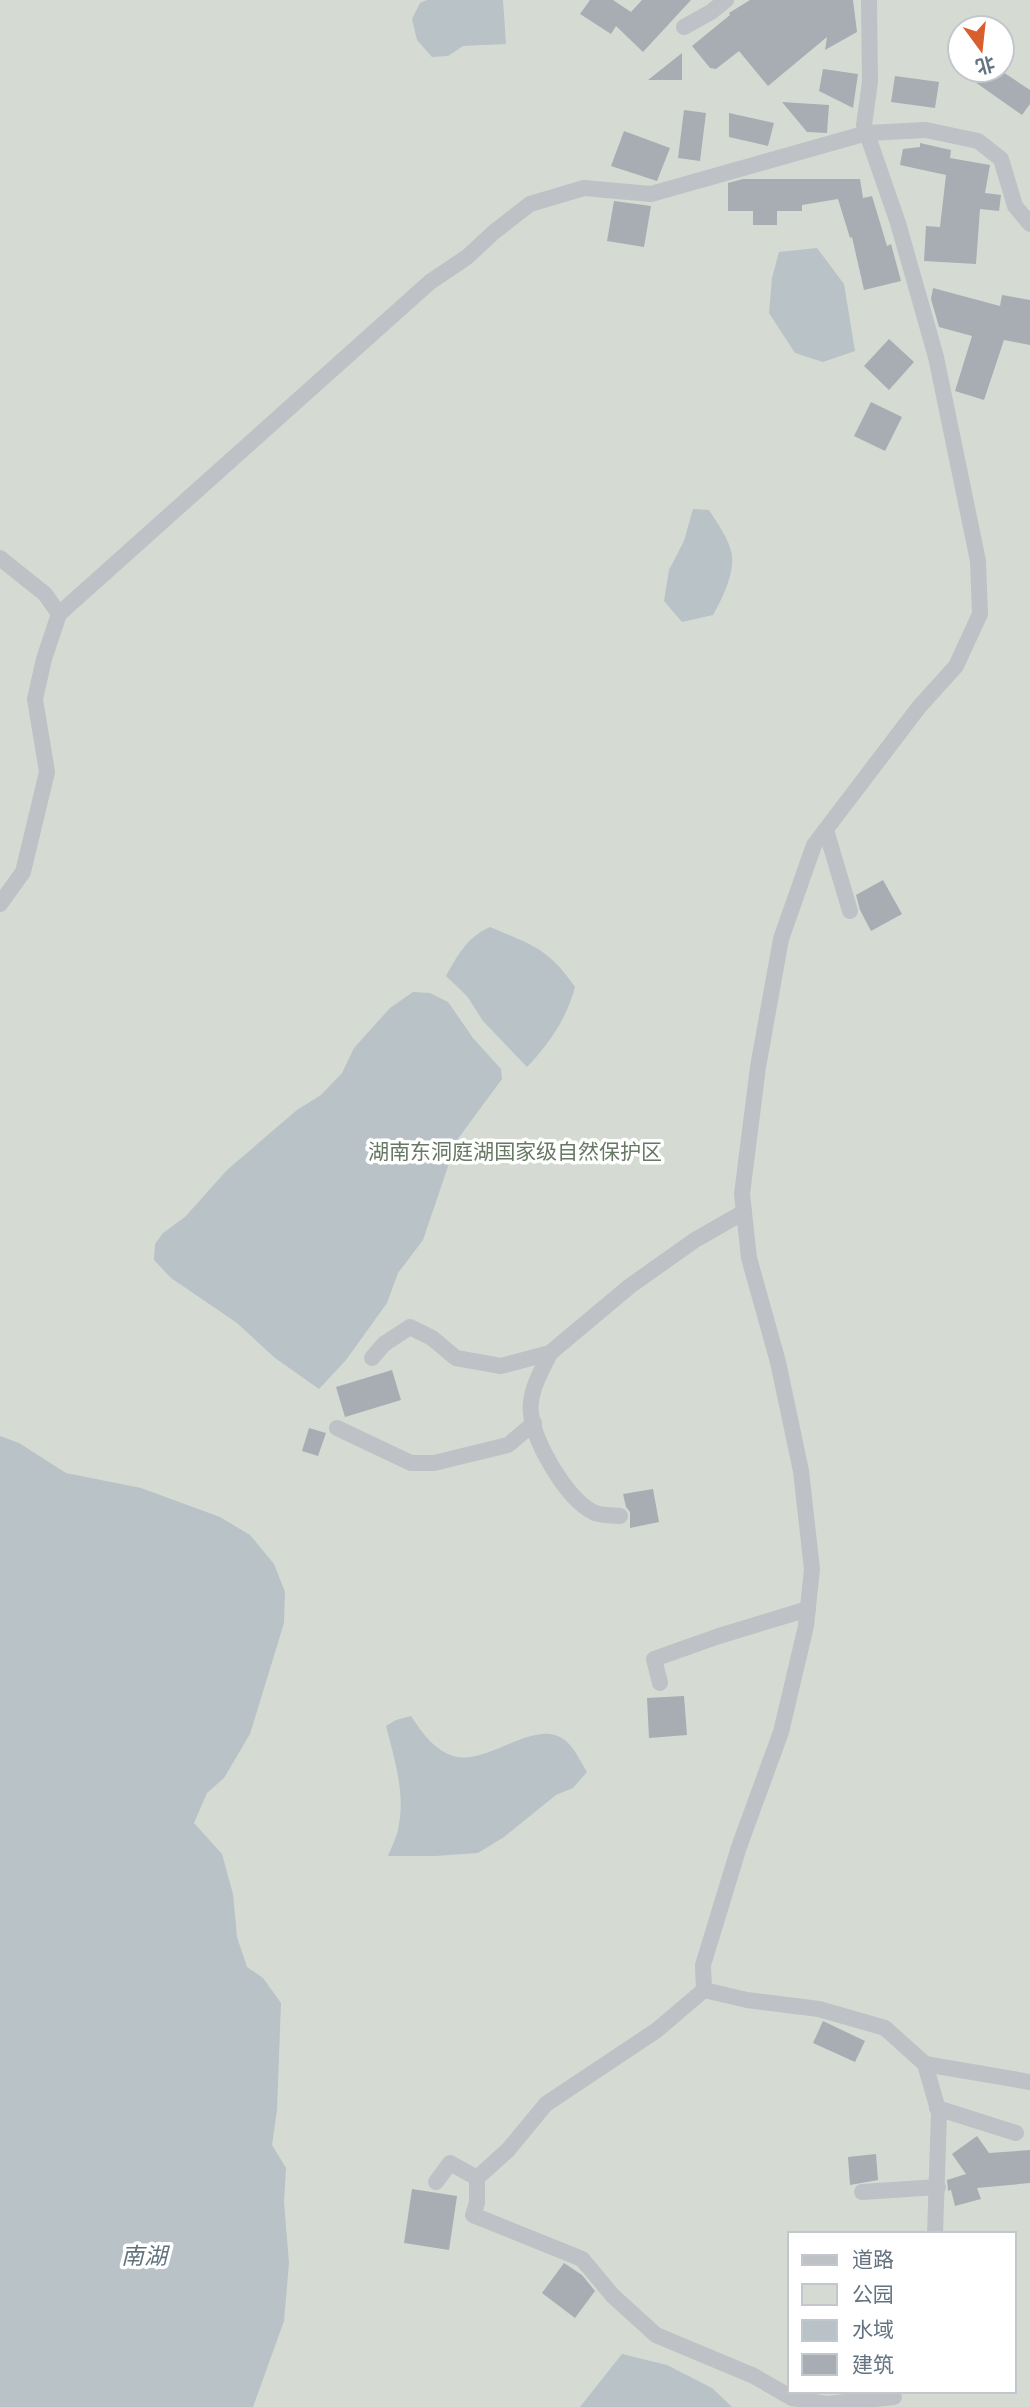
<svg xmlns="http://www.w3.org/2000/svg" width="1030" height="2407" font-family="'DejaVu Sans','Noto Sans SC',sans-serif">
<style>
.green{fill:#d5dbd3;fill-rule:evenodd}
.water{fill:#b8c2c7}
.building{fill:#a7adb3}
.lines{fill:none;stroke-linecap:round;stroke-linejoin:round}
.street{stroke:#bec1c5;stroke-width:16}
.labels{text-anchor:middle;dominant-baseline:central;stroke-width:7;stroke-linejoin:round;paint-order:stroke}
.park-label{font-size:21px;fill:#677864;stroke:#fff}
.water-label{font-size:23px;font-style:italic;fill:#61747e;stroke:#fff}
</style>
<rect width="100%" height="100%" fill="#f5f5f1"/>
<path class="green" d="M0 0H1030V2407H0ZM960 28H1002V70H960ZM790 2234H1014V2391H790Z"/>
<g class="water">
<path d="M427 0H503L506 44 463 46 448 56 432 57 417 40 412 19 420 3Z"/>
<path d="M817 248 844 284 855 351 823 362 795 353 769 313 772 278 779 252Z"/>
<path d="M693 509 709 510C717 523 730 540 732 556 734 575 722 599 713 615L682 622 664 601 669 570 684 541Z"/>
<path d="M490 927C532 945 548 948 575 987 567 1018 549 1044 527 1067L483 1021 467 996 446 976C458 955 467 937 490 927Z"/>
<path d="M413 992 430 993 448 1002 473 1038 501 1069 502 1079 457 1140 423 1240 398 1273 387 1303 346 1360 319 1389 275 1358 237 1323 171 1278 154 1260 155 1244 163 1233 185 1217 227 1170 297 1110 321 1095 342 1073 354 1048 390 1008Z"/>
<path d="M0 1436 19 1443 66 1473 141 1488 220 1517 250 1535 274 1564 285 1592 284 1623 250 1734 224 1778 207 1793 194 1823 222 1854 233 1894 237 1937 247 1967 263 1978 281 2003 277 2110 272 2145 286 2168 284 2202 289 2263 284 2321 253 2407H0Z"/>
<path d="M411 1716C421 1731 431 1746 448 1754 483 1772 535 1714 566 1741 575 1749 581 1762 587 1772L573 1788 556 1795 504 1837 478 1853 435 1856H388C392 1846 398 1835 399 1824 405 1792 394 1757 386 1726L396 1720Z"/>
<path d="M622 2354 667 2365 712 2388 732 2407H580Z"/>
</g>
<g class="building">
<path d="M590 0H613L631 12 642 0H691L643 52 616 26 611 34 580 14Z"/>
<path d="M750 0H853L857 32 825 50 827 37 768 86 739 51 716 69 710 68 692 46 730 15 729 13Z"/>
<path d="M682 53V80H648Z"/>
<path d="M823 69 858 74 853 108 819 91Z"/>
<path d="M958 70H1000L1030 90V104L1022 115Z"/>
<path d="M895 76 939 82 935 108 891 102Z"/>
<path d="M782 102 829 105 827 133 807 132Z"/>
<path d="M684 110 706 113 700 161 678 158Z"/>
<path d="M729 113 774 123 768 146 729 137Z"/>
<path d="M624 131 670 148 657 181 611 166Z"/>
<path d="M920 143 951 150 950 158 990 165 985 193 1001 195 999 211 980 209 976 264 924 261 926 226 940 227 946 175 900 165 903 149 920 147Z"/>
<path d="M743 179H860L863 198 872 196 887 246 891 244 901 281 864 290 852 237 850 238 838 199 802 205V211H777V225H753V211H728V183Z"/>
<path d="M614 201 651 206 644 247 607 241Z"/>
<path d="M933 288 1000 306 1002 295 1030 300V345L1004 340 984 400 955 391 972 336 939 327 931 299Z"/>
<path d="M889 339 914 362 889 390 864 366Z"/>
<path d="M871 402 902 417 885 451 854 436Z"/>
<path d="M883 880 902 914 871 931 860 910 856 895Z"/>
<path d="M392 1370 401 1400 345 1417 336 1387Z"/>
<path d="M309 1428 326 1433 318 1456 302 1451Z"/>
<path d="M653 1489 659 1522 630 1528V1512L626 1507 623 1494Z"/>
<path d="M684 1696 687 1735 649 1738 647 1698Z"/>
<path d="M823 2021 865 2041 855 2062 813 2043Z"/>
<path d="M977 2136 989 2153 1030 2150V2183L977 2188 981 2199 955 2206 951 2190 948 2191 947 2180 966 2174 952 2154Z"/>
<path d="M876 2154 878 2180 850 2185 848 2157Z"/>
<path d="M412 2189 457 2196 449 2250 404 2243Z"/>
<path d="M564 2263 582 2275 595 2291 575 2318 542 2293Z"/>
</g>
<g class="lines">
<g class="street">
<path d="M869 0 870 83V82L864 125 898 223 936 357 978 561 980 614 956 666 919 707 814 845 781 939 758 1067 742 1194 749 1258 778 1362 801 1471 812 1569 806 1626 781 1732 739 1847 703 1965 704 1990 747 2000 819 2009 885 2028 925 2064 939 2113 935 2234"/>
<path d="M684 27 711 12 726 0"/>
<path d="M0 558 45 594 59 614 44 659 35 699 47 772 23 872 0 904"/>
<path d="M59 614 430 282 467 257 494 232 530 204 584 188 651 194 867 133 926 130 978 141 1001 159 1015 206 1030 224"/>
<path d="M826 830 850 911"/>
<path d="M550 1353C541 1372 528 1393 531 1414 535 1444 566 1498 593 1512 600 1516 612 1515 620 1516"/>
<path d="M372 1358 384 1344 410 1327 432 1338 456 1358 501 1366 550 1353 630 1286 695 1240 744 1212"/>
<path d="M337 1428 411 1463H434L508 1445 534 1423"/>
<path d="M660 1683 654 1659 719 1636 808 1609"/>
<path d="M925 2064 1030 2082"/>
<path d="M937 2108 1016 2133"/>
<path d="M477 2178V2203L473 2215 582 2259 613 2296 656 2335 754 2376 792 2398 826 2404 894 2397"/>
<path d="M436 2182 450 2163 477 2178 508 2150 546 2104 657 2030 704 1990"/>
<path d="M862 2192 938 2187"/>
</g>
</g>
<g class="labels">
<g class="park-label">
<text x="515" y="1152">湖南东洞庭湖国家级自然保护区</text>
</g>
<g class="water-label">
<text x="144" y="2256">南湖</text>
</g>
</g>
<rect x="788" y="2232" width="228" height="161" fill="#ffffff" stroke="#c1c7cd" stroke-width="2"/>
<rect x="802" y="2255" width="35" height="10" fill="#bec1c5" stroke="#c1c7cd" stroke-width="2"/>
<text x="852" y="2267" font-size="21" fill="#657381">道路</text>
<rect x="802" y="2284" width="35" height="21" fill="#d5dbd3" stroke="#c1c7cd" stroke-width="2"/>
<text x="852" y="2302" font-size="21" fill="#657381">公园</text>
<rect x="802" y="2320" width="35" height="21" fill="#b8c2c7" stroke="#c1c7cd" stroke-width="2"/>
<text x="852" y="2337" font-size="21" fill="#657381">水域</text>
<rect x="802" y="2354" width="35" height="21" fill="#a7adb3" stroke="#c1c7cd" stroke-width="2"/>
<text x="852" y="2372" font-size="21" fill="#657381">建筑</text>
<g transform="translate(981 49) rotate(165)"><circle r="33" fill="#ffffff" stroke="#c1c7cd" stroke-width="2"/>
<path d="M0-5L12 26L0 18L-12 26Z" fill="#d95e2d"/>
<text y="-10" font-size="19" font-weight="bold" text-anchor="middle" fill="#657381">北</text>
</g>
</svg>
